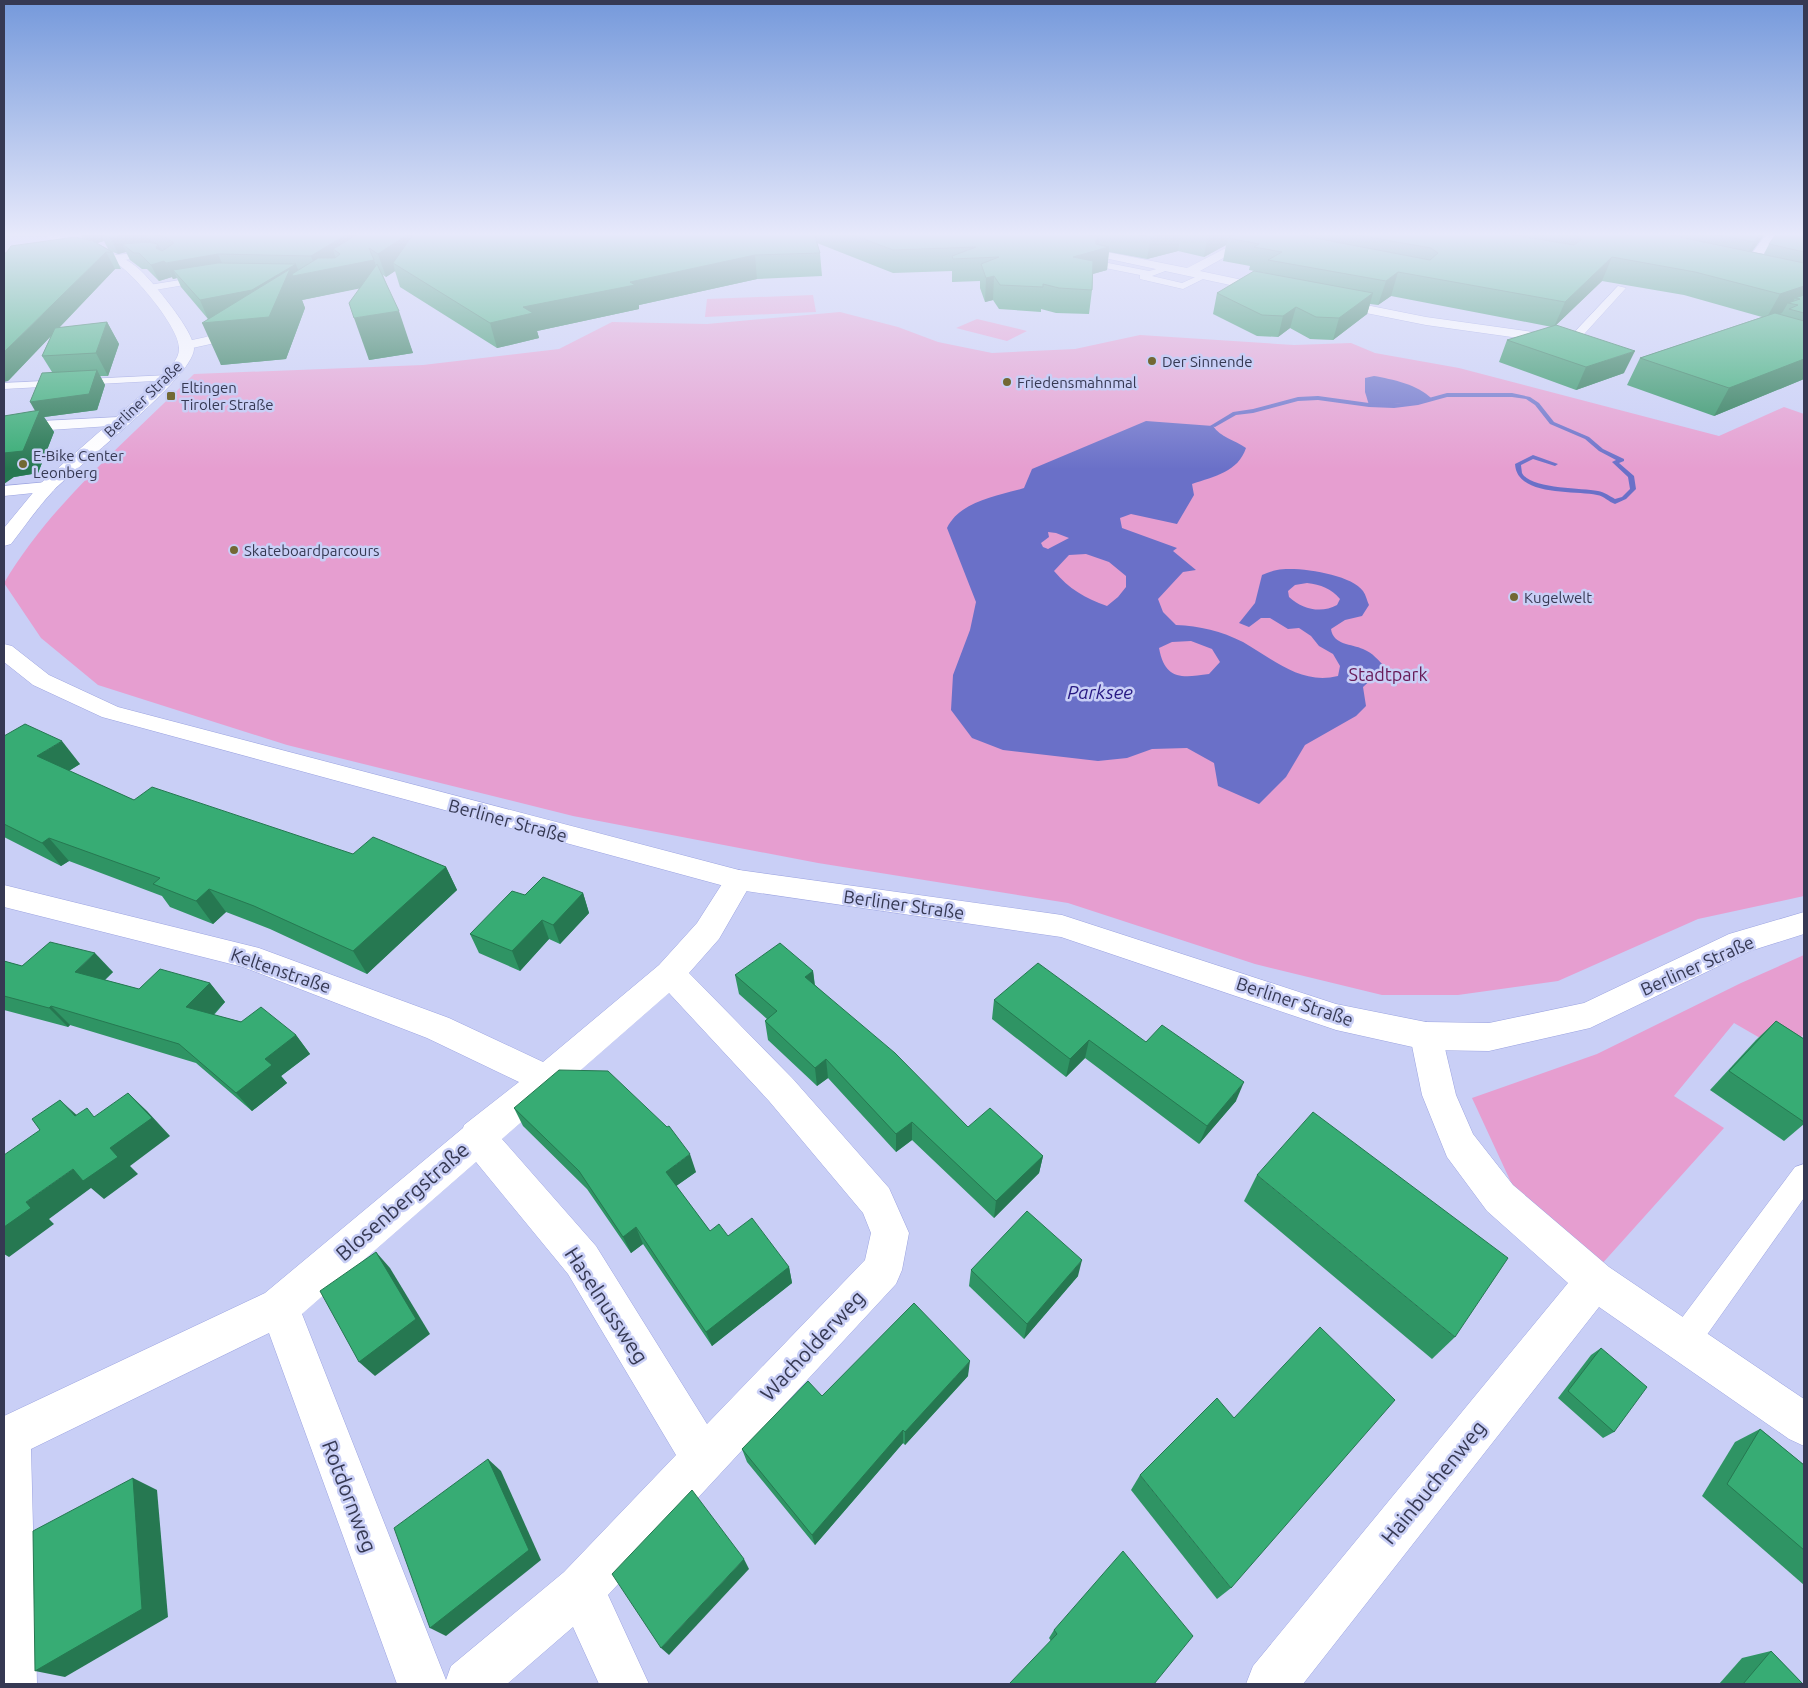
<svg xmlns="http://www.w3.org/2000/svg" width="1808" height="1688" font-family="Ubuntu,sans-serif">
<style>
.green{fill:#e69ed0}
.water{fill:#6a70c8;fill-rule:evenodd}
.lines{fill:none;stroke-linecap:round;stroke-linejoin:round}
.stream{fill:#6a70c8;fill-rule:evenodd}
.service-casing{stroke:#9ba3e0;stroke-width:1}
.minor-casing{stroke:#9ba3e0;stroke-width:1}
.secondary-casing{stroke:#9ba3e0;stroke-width:1}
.service{fill:#fff;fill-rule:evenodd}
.minor{fill:#fff;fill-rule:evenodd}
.secondary{fill:#fff;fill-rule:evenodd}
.wall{fill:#2f9464;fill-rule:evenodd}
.shaded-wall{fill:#267851}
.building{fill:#37ac74;stroke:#267851}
.poi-dot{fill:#726834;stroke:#c9cff6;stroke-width:2}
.labels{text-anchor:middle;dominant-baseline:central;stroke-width:5;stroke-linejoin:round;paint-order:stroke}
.far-poi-label{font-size:15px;fill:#363953;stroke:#c9cff6;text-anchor:start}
.far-street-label{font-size:15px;fill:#363953;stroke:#c9cff6}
.park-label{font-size:18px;fill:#671956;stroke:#c9cff6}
.street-label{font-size:18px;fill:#363953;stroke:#c9cff6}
.water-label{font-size:19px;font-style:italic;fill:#281983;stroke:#c9cff6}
.near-street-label{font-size:21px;fill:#363953;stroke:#c9cff6}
</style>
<rect width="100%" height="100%" fill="#c9cff6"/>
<g class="green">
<path d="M813 295 816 312 705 317 707 299Z"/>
<path d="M840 312 898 327 938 342 992 353 1075 349 1140 335 1294 345 1351 343 1375 353 1459 368 1719 436 1784 407 1804 414V896L1698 919 1558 981 1458 995H1382L1255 964 1068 903 818 863 573 816 287 745 98 685 41 638 4 583C52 502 128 440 194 374L423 365 559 349 612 322 707 324Z"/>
<path d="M977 319 1027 331 1007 341 956 328Z"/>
<path d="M1804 955V1034L1786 1053 1734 1023 1674 1096 1724 1128 1600 1266 1515 1191 1472 1098 1597 1054 1741 983Z"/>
</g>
<g class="water">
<path d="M1374 376C1392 379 1418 385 1431 398L1418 403 1369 405 1365 392V378Z"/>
<path d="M1146 421 1213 426C1220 437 1235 440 1246 448 1238 472 1215 476 1192 484L1194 495 1177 524 1131 514 1120 518 1122 528 1177 548 1173 551 1196 570 1183 572 1158 599 1163 612 1176 625C1200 626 1221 631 1243 642 1274 660 1301 685 1338 676L1340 666 1333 654 1319 646 1311 636 1299 628 1288 629 1270 618H1261L1249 627 1239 623 1255 603 1262 575C1267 573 1272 571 1277 570 1296 566 1351 574 1363 591 1366 595 1367 601 1369 605L1362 616 1345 620 1331 629C1333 645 1352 644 1363 649 1373 653 1378 660 1385 667L1363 687 1366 706 1356 716 1305 745 1286 777 1259 804 1218 786 1214 763 1187 748 1152 749 1127 758 1098 761 1003 750 972 738 951 710 953 675 970 630 976 602 947 528C960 501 997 496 1024 488L1032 469ZM1048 532 1056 533 1069 538 1048 549 1043 547 1041 543 1049 537ZM1086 554 1109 562 1126 576V587L1118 597 1107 606C1085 598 1069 589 1054 571L1069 555ZM1307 583C1321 585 1331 588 1340 599L1337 605C1321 614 1302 609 1289 597L1288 591 1295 585ZM1191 641 1212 649 1220 662 1209 674C1181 678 1165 680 1159 648L1172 642Z"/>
</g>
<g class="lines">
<path class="stream" d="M1447 393H1512L1530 397 1539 403 1554 422 1589 437 1603 449 1624 459V461L1619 463 1634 476 1636 489 1626 499 1615 504C1609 502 1604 496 1597 495 1574 490 1517 497 1515 464L1533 455 1558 464 1555 466 1533 459 1521 465C1521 466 1522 472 1522 473 1530 489 1581 488 1598 491 1604 492 1610 496 1615 499L1622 497 1630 489 1628 477 1612 462 1616 460 1599 451 1585 439 1550 424 1535 405 1526 399 1512 397H1447L1418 405 1394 408 1369 407 1318 400 1298 401 1253 413 1236 415 1215 427 1210 426 1233 412 1253 409 1298 397 1318 396 1369 403 1394 404 1418 401Z"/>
<defs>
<g id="service">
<path d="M154 251 158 254 157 256 116 261 112 258 116 255Z"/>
<path d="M1098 261 1149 271 1168 266V270L1152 276 1182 283 1202 274 1209 276 1183 289 1140 279V275L1095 266 1094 264Z"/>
<path d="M205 276 208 277V281L149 291 144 288 149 285Z"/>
<path d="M1618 286 1626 288 1576 343H1568V339Z"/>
<path d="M169 375 173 376V380L4 389V383Z"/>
<path d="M1804 1164V1198L1694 1353 1683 1357 1672 1353 1668 1342 1672 1331 1795 1167Z"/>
</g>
<g id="minor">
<path d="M1255 233H1268L1200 271 1276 287 1278 290 1276 293 1272 294 1072 251 1066 248 1072 245 1187 268Z"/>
<path d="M1767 233H1778L1751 272H1743L1741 269Z"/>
<path d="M1331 298 1426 317 1562 336 1569 340 1562 344 1426 325 1326 305 1325 302 1326 299Z"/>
<path d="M243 322 250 326 248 329 215 343 188 349 181 345 183 342 206 337Z"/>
<path d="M119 417 127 422 125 425 4 433V423Z"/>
<path d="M47 482 53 483 56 487 53 491 4 496V486Z"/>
<path d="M739 870 749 873 753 880 719 939 689 973 793 1079 889 1188 909 1233 902 1270 896 1284 608 1595 649 1684H599L573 1627 507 1684H397L269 1333 31 1449 37 1684H4V1416L265 1293 463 1128 464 1125 519 1082 427 1038 243 967 4 907V885L259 948 449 1018 543 1062 659 965 697 923 729 873ZM669 993 769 1101 863 1213 871 1233 865 1260 707 1424 596 1246 502 1139ZM476 1162 568 1274 676 1455 564 1572 451 1666 446 1680 302 1314Z"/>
<path d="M1426 1022 1438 1026 1442 1036 1456 1095 1473 1134 1513 1185 1609 1267 1804 1399V1446L1789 1439 1599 1307 1303 1684H1246L1253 1666 1568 1283 1487 1211 1447 1157 1422 1095 1410 1036 1414 1026Z"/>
</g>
<g id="secondary">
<path d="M45 233C58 233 64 239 76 243 113 255 127 252 154 285 165 298 194 333 194 349 192 379 79 464 53 491 38 507 25 526 11 544L4 546V528L41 483 164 375C170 367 179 359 179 349 181 329 130 268 111 260 90 250 60 253 45 233Z"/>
<path d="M4 644 12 646 49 675 118 707 739 870 1062 915 1336 1004 1426 1022 1489 1023 1584 1003 1729 934 1804 912V934L1750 951 1590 1028 1489 1051 1426 1050 1336 1030 1061 937 739 890 102 717 33 685 4 662Z"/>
</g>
</defs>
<use href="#service" class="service-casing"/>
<use href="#minor" class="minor-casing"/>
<use href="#secondary" class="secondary-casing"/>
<use href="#service" class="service"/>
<use href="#minor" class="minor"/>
<use href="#secondary" class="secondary"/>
</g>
<g class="wall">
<path d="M79 233H1765L1762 238 1752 252 1764 254 1769 244 1804 233V379L1714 416 1627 385 1640 358 1762 317 1684 295 1602 281 1556 325 1624 373 1576 390 1499 362 1507 340 1552 327 1391 296 1378 305 1370 304 1367 314 1333 340 1310 339 1290 328 1278 337 1257 336 1213 314 1217 293 1265 273 1249 270 1250 266 1223 261 1226 245 1204 257 1178 251 1147 259 1109 252 1107 270 1093 274 1092 290 1089 314 1056 313 1041 309V312L999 309 993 300 985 302 980 288V281L952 282V271L893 273 817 243 820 253 822 276 757 279 639 305V309L537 331 539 338 497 348 400 287 395 271 386 277 383 275 413 353 369 360 359 288 302 300 305 308 286 359 221 365 210 318 208 319 181 287 177 278 173 279 172 277 159 281 147 269H142L130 260 126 252 118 254 113 252 121 269H115L59 328 107 322 119 344 108 376H100L105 385 97 410 44 417 54 432 38 473 14 477 35 411 52 372 42 356 51 336 8 381 82 238ZM104 241 108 249 97 243Z"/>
<path d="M4 736 80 764 69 771 134 800 353 854 446 867 457 890 367 974 270 929 226 912 213 924 170 907 162 896 69 861 61 866 4 837Z"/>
<path d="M583 893 589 913 560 944 549 939 520 971 479 953 470 934 525 895Z"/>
<path d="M4 961 22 966 113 972 105 980 139 989 210 983 225 1002 214 1015 296 1035 310 1054 281 1076 287 1083 252 1111 196 1063 70 1025 68 1027 4 1010Z"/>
<path d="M813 971 815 985 968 1127 1043 1156 1039 1173 994 1218 912 1140 896 1152 828 1078 817 1086 768 1040 765 1021 767 1019 739 994 735 975Z"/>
<path d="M994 1000 1146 1042 1236 1101 1199 1144 1085 1058 1066 1077 992 1019Z"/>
<path d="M1776 1021 1804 1039V1124L1784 1141 1710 1090 1756 1040Z"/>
<path d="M514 1108 696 1172 676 1186 710 1231 728 1236 789 1267 792 1283 712 1346 643 1244 631 1253 587 1189 523 1126Z"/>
<path d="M1257 1175 1455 1337 1432 1359 1244 1201Z"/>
<path d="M971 1270 1078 1276 1024 1339 969 1286Z"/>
<path d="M1601 1348 1614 1432 1603 1438 1558 1398 1591 1355Z"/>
<path d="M968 1376 905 1445 903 1443 815 1545 747 1462 742 1449 822 1396Z"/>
<path d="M1760 1429 1804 1465V1585L1702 1496 1735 1442Z"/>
<path d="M1140 1475 1231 1588 1217 1599 1131 1490Z"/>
<path d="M1054 1630 1193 1636 1051 1641 1049 1638Z"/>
<path d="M1771 1651 1803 1684H1719L1742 1658Z"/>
</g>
<g class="shaded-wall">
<path d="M83 233H147L154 248 122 244 126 252 118 254 111 238 101 235 104 241 90 245Z"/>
<path d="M349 233H358L361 244 340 254 333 249 336 260H374L382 284 302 300 305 308 286 359 221 365 202 323 259 308 208 319 200 300 296 264 300 275 317 271 311 256Z"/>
<path d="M410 233H420L393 263 395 271 386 277 378 254Z"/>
<path d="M1167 233H1181L1178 251 1147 259 1151 237Z"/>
<path d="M1212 233H1250L1228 238 1226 245 1204 257 1208 234Z"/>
<path d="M1761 233H1765L1762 238 1742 264 1754 242Z"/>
<path d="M1099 237 1098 250 1109 247 1107 270 1070 280 1073 257Z"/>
<path d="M158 244 165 260V261L172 277 159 281 151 265Z"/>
<path d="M106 252 115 269 8 381 4 382V352Z"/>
<path d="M218 254 225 270H173L177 278 173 279 166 263Z"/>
<path d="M755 255 757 279 639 305V309L537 331 539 338 497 348 490 323 523 307 630 282Z"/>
<path d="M1612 257 1602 281 1554 327 1565 302Z"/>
<path d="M1398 272 1391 296 1378 305 1386 281Z"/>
<path d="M994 276 993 300 985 302 986 278Z"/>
<path d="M1804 286V306L1800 299 1795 298 1792 304 1788 303 1782 313 1766 319 1780 294Z"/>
<path d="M1373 293 1367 314 1333 340 1339 318Z"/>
<path d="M1296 307 1290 328 1278 337 1283 316Z"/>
<path d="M399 311 413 353 369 360 354 318Z"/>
<path d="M107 322 119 344 108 376 96 353Z"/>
<path d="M1635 351 1624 373 1576 390 1586 367Z"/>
<path d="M1804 359V379L1714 416 1729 388Z"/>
<path d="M97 370 105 385 97 410 44 417 54 432 38 473 14 477 4 484V453L38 416 30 402Z"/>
<path d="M62 741 80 764 55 779 37 756Z"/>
<path d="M49 838 69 861 61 866 42 843Z"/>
<path d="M446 867 457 890 367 974 353 951Z"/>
<path d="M209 889 226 912 213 924 196 901Z"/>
<path d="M583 893 589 913 560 944 553 925Z"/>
<path d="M542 920 549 939 520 971 512 951Z"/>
<path d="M95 953 113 972 93 991 75 972Z"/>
<path d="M813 971 815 990 805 977Z"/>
<path d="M210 983 225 1002 202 1026 186 1007Z"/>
<path d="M51 1006 70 1025 68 1027 49 1008Z"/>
<path d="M296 1035 310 1054 281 1076 287 1083 252 1111 236 1093 265 1059Z"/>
<path d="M1089 1040 1085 1058 1066 1077 1070 1059Z"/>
<path d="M826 1059 828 1078 817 1086 815 1068Z"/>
<path d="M1244 1082 1236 1101 1199 1144 1207 1126Z"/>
<path d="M128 1093 147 1111 170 1136 130 1166 138 1174 104 1199 91 1188 49 1219 54 1224 9 1257 4 1254V1227L26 1202 73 1169 110 1148Z"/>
<path d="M60 1100 80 1118 75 1116Z"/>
<path d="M912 1122V1140L896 1152V1134Z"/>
<path d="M690 1154 696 1172 672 1189 666 1172Z"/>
<path d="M1043 1156 1039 1173 994 1218 996 1201Z"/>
<path d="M636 1227 643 1244 631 1253 623 1237Z"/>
<path d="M376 1252 390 1268 430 1334 375 1376 359 1362Z"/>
<path d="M1082 1260 1078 1276 1024 1339 1027 1324Z"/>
<path d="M789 1267 792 1283 712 1346 706 1332Z"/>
<path d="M970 1361 968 1376 905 1445V1432Z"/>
<path d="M903 1430V1443L815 1545 812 1535Z"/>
<path d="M488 1459 501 1471 541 1560 446 1636 430 1628Z"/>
<path d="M133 1478 157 1490 168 1617 65 1677 35 1671Z"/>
<path d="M744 1559 749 1569 669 1655 661 1648Z"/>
</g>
<g class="building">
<path d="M110 233H144L123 235 111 238 101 235Z"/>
<path d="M148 233H349L311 256 218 254 166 263 164 261 151 265 139 253H134L122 244 148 242 158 244 156 248 162 251 174 243 165 237Z"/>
<path d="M360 233H410L378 254 369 248 374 260 293 276 292 274 318 258H335L340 254 333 249Z"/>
<path d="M414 233H814L820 253 755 255 630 282 635 285 523 307 533 313 490 323 393 263Z"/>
<path d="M848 233H1078L1099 237 1095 241 1096 244 1109 247 1073 257 1093 261 1092 290 1059 288 1043 284V287L1000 285 994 276 986 278 981 264 999 257 953 259 952 256 976 247 893 250Z"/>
<path d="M1130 233H1167L1151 237Z"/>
<path d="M1200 233H1212L1208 234Z"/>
<path d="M1238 233H1289L1430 260 1438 253 1431 248 1346 233H1502L1574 245 1582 239 1575 234 1569 233H1625L1626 235H1633L1636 233H1661L1804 263V286L1780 294 1695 272 1612 257 1565 302 1398 272 1386 281 1268 260 1282 252 1254 247 1259 244 1228 238Z"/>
<path d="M1707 233H1761L1754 242Z"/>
<path d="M1777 233H1804V252L1769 244Z"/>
<path d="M75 237 93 241 112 252H106L4 352V253H6L11 246Z"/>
<path d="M218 263 296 264 252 290 200 300 173 270Z"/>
<path d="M377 264 399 311 354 318 349 303Z"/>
<path d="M290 269 269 317 202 323Z"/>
<path d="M1254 271 1373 293 1339 318 1316 317 1296 307 1283 316 1262 315 1217 293Z"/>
<path d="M1804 295V313L1789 309 1798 305 1788 303 1800 299 1795 298Z"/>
<path d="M1775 313 1804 321V359L1729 388 1640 358Z"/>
<path d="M107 322 96 353 42 356 55 328Z"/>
<path d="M1556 325 1635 351 1586 367 1507 340Z"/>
<path d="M97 370 89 394 30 402 42 373Z"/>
<path d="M40 410 23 451 4 453V416Z"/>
<path d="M25 724 62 741 37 756 134 800 152 787 353 854 373 837 446 867 353 951 254 906 209 889 196 901 153 884 160 878 49 838 42 843 4 824V736Z"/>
<path d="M543 877 583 893 553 925 542 920 512 951 470 934 512 891 525 895Z"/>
<path d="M50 942 95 953 75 972 139 989 160 969 210 983 186 1007 241 1022 261 1007 296 1035 265 1059 272 1065 236 1093 179 1044 51 1006 49 1008 4 996V961L22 966Z"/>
<path d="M780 943 813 971 805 977 895 1053 968 1127 990 1108 1043 1156 996 1201 912 1122 896 1134 826 1059 815 1068 765 1021 777 1011 735 975Z"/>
<path d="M1038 963 1146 1042 1162 1025 1244 1082 1207 1126 1089 1040 1070 1059 994 1000Z"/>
<path d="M1776 1021 1804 1039V1122L1729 1071Z"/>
<path d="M559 1070 608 1071 667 1127 669 1126 690 1154 666 1172 710 1231 719 1224 728 1236 752 1218 789 1267 706 1332 636 1227 623 1237 579 1171 514 1108Z"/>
<path d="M128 1093 152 1118 110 1148 118 1157 83 1181 73 1169 26 1202 31 1208 4 1227V1155L40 1130 32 1119 60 1100 75 1116 87 1108 94 1117Z"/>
<path d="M1313 1112 1508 1258 1455 1337 1257 1175Z"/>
<path d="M1027 1211 1082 1260 1027 1324 971 1270Z"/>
<path d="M376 1252 416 1319 359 1362 320 1291Z"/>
<path d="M914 1303 970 1361 905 1432 903 1430 812 1535 742 1449 808 1381 822 1396Z"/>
<path d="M1320 1327 1395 1400 1231 1588 1140 1475 1217 1398 1234 1418Z"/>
<path d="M1601 1348 1647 1387 1614 1432 1568 1391Z"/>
<path d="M1760 1429 1804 1465V1550L1727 1484Z"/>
<path d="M488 1459 529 1550 430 1628 394 1528Z"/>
<path d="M133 1478 142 1609 35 1671 33 1531Z"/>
<path d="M692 1490 744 1559 661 1648 612 1574Z"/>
<path d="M1123 1551 1193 1636 1154 1684H1009L1057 1634 1054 1630Z"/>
<path d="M1771 1651 1803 1684H1743Z"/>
</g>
<linearGradient id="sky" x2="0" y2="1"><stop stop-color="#7599db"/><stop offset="0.5" stop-color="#e7e9fb"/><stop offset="1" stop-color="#e7e9fb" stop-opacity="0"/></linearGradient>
<rect width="1808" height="469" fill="url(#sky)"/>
<g class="poi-dot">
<circle cx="1152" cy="361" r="5"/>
<circle cx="1007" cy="382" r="5"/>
<rect x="166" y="391" width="10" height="10" rx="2.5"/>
<circle cx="23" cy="464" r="5"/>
<circle cx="234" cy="550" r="5"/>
<circle cx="1514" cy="597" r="5"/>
</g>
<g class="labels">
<g class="far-poi-label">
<text x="1162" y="361">Der Sinnende</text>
<text x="1017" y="382">Friedensmahnmal</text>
<text x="181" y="387">Eltingen<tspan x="181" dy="17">Tiroler Straße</tspan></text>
<text x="33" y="455">E-Bike Center<tspan x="33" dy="17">Leonberg</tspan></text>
<text x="244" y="550">Skateboardparcours</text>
<text x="1524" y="597">Kugelwelt</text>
</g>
<g class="far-street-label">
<text transform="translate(143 399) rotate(-44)">Berliner Straße</text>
</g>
<g class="park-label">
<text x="1388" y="674">Stadtpark</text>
</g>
<g class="street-label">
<text transform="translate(508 820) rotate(15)">Berliner Straße</text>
<text transform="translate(904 904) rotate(8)">Berliner Straße</text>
<text transform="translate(1697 965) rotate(-24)">Berliner Straße</text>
<text transform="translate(281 970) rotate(19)">Keltenstraße</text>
<text transform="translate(1295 1001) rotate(18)">Berliner Straße</text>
</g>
<g class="water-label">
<text x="1100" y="692">Parksee</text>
</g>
<g class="near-street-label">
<text transform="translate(402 1201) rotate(-41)">Blosenbergstraße</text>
<text transform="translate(607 1305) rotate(57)">Haselnussweg</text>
<text transform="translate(812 1345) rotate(-47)">Wacholderweg</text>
<text transform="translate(1433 1482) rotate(-51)">Hainbuchenweg</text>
<text transform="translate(350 1496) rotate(69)">Rotdornweg</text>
</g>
</g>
<rect width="1808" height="1688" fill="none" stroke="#363953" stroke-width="10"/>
</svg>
